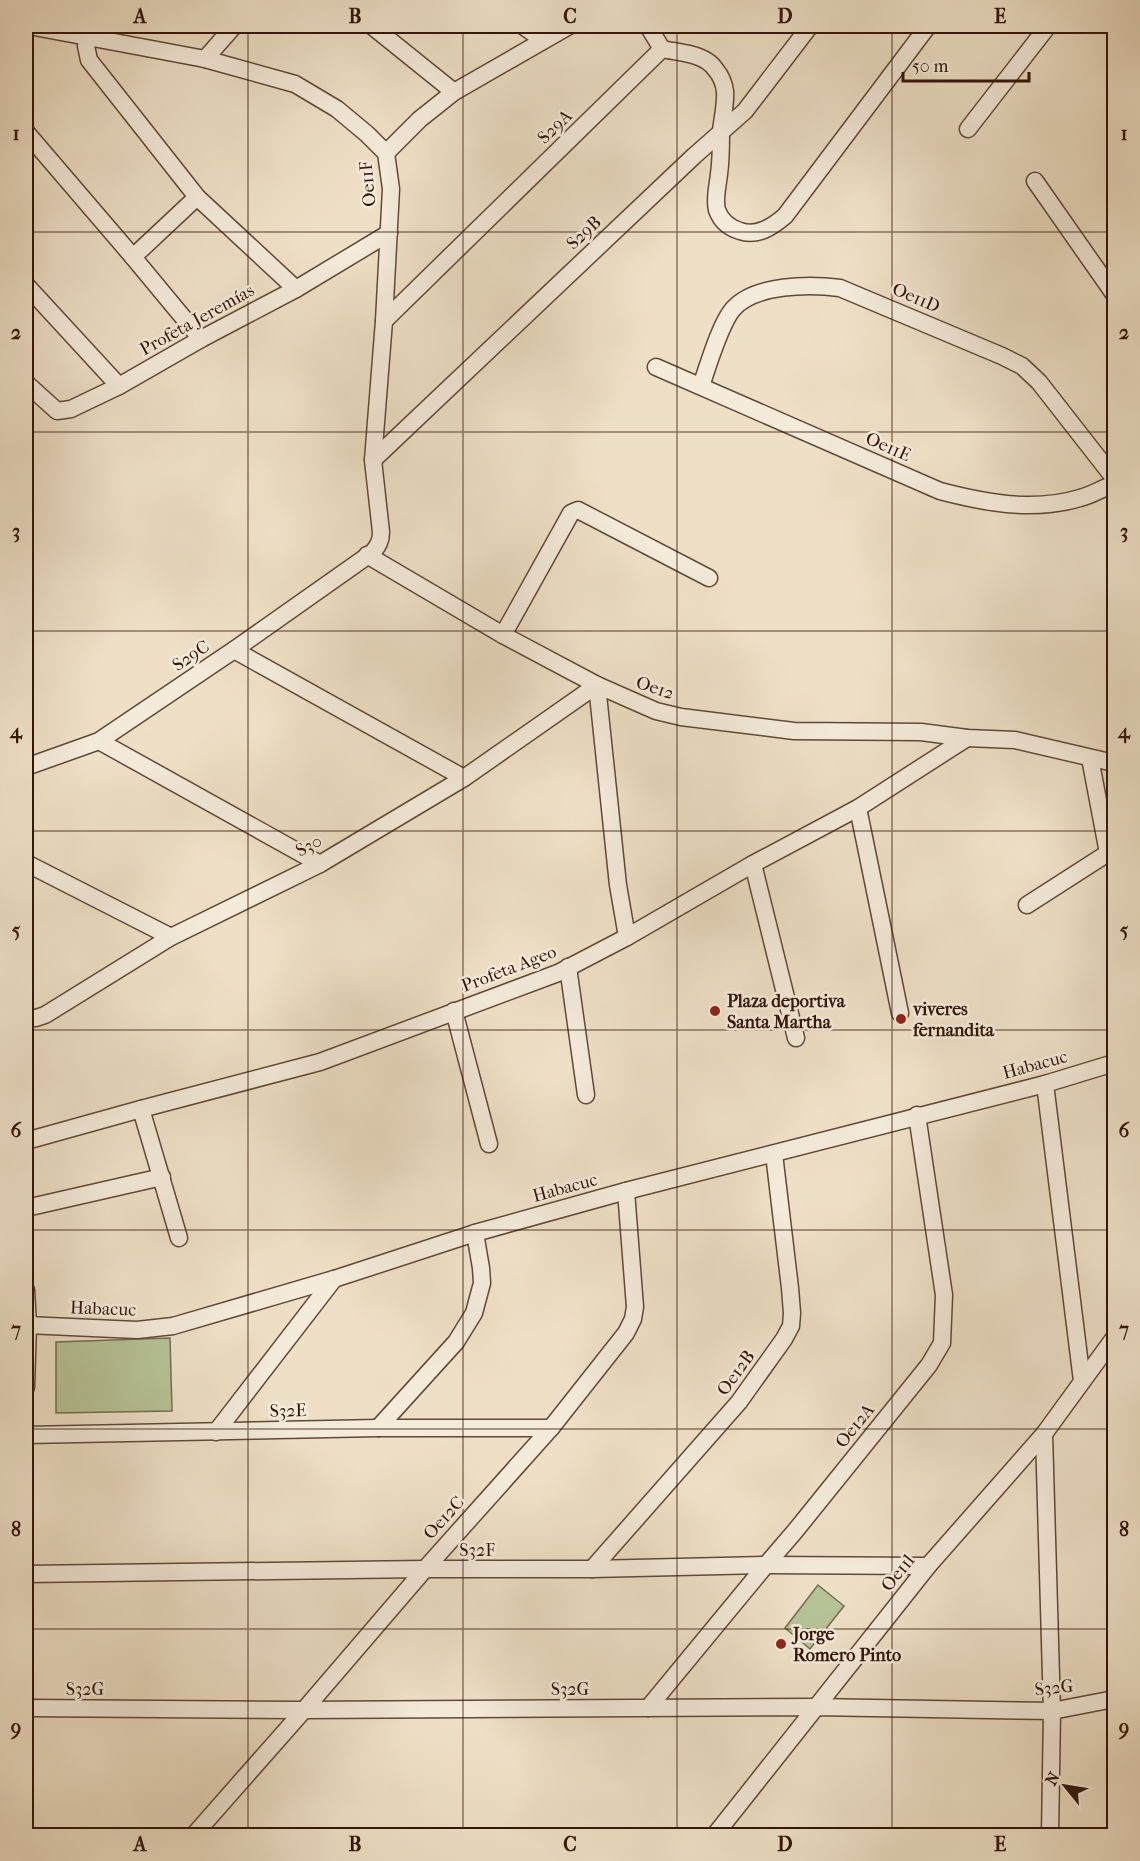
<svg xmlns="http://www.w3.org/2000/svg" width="1140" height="1861" font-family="'IM FELL French Canon',serif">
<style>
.green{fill:#b6c397;stroke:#746c4f;stroke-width:1.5}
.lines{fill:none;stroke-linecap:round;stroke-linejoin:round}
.minor-casing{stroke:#624837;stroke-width:19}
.minor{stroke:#f4ebdb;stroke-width:16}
.grid{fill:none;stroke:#331507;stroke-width:1.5;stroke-opacity:0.55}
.poi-dot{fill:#8f2418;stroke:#f4ebdb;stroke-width:2}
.labels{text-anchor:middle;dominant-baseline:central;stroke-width:5;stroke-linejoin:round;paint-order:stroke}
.street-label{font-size:18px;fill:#331507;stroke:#f4ebdb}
.poi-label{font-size:18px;font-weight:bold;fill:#331507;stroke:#f4ebdb;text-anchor:start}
.neatline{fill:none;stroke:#331507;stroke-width:2}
.grid-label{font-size:20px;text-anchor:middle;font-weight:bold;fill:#331507}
</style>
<rect width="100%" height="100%" fill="#eee0c7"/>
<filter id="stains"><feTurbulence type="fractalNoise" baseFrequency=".00333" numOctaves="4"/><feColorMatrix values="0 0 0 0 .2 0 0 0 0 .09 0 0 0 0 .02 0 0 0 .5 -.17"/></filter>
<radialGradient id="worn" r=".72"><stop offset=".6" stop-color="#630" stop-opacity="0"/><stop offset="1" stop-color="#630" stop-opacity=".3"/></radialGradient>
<g class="green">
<path d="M170 1338 172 1411 56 1413V1342Z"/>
<path d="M818 1585 844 1606 810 1649 785 1628Z"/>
</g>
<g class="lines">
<defs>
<g id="minor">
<path d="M372 26 454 92"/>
<path d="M523 26 543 40"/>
<path d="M648 26 662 49"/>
<path d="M88 36 86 46 89 60 197 197 296 289"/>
<path d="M205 59 234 26"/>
<path d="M968 129 1048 26"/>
<path d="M26 132 133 257 201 339"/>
<path d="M386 153 420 119 454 92 569 26"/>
<path d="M1035 181 1114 294"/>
<path d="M133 257 197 197"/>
<path d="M26 285 119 386"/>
<path d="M384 321 662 49C680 53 705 53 716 70 721 76 724 84 725 91 726 105 722 119 721 132 721 146 721 160 719 174 718 185 714 199 717 210 721 221 730 228 740 231 757 237 772 227 785 216L928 26"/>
<path d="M656 367 940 491C986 503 1033 512 1080 498 1092 495 1103 488 1114 484"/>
<path d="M26 383 57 411 71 409 119 386 201 339 296 289 389 233"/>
<path d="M701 386C708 366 720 324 733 309 755 284 810 284 840 288L1002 356 1022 366 1039 382 1114 478"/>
<path d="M373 460 694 156 745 111 810 26"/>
<path d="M367 555 503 635 597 685 656 711 681 717 794 731 921 732 967 738 1015 740 1114 763"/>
<path d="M503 635 571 513 578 510 709 578"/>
<path d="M234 650 464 778"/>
<path d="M99 741 320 864"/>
<path d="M26 767 99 741 234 650 373 552C378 546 381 541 381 532L373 460 384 321 391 189 386 153 367 134 337 109 295 84 205 59 29 26"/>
<path d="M858 808 900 1013"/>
<path d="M26 863 171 937"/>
<path d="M753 864 796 1038"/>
<path d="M1027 905 1108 853 1090 758"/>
<path d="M568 967 586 1095"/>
<path d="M454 1011 489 1144"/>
<path d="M26 1018H36L45 1015 171 937 320 864 464 778 597 685 618 885 627 937"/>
<path d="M1045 1084 1082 1381"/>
<path d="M141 1109 179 1238"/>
<path d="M26 1141 141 1109 320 1062 558 973 627 937 753 864 858 808 967 738"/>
<path d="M26 1208 162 1177"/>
<path d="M26 1290 28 1325 26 1387"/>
<path d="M26 1325 137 1330 173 1326 334 1279 475 1233 626 1191 1045 1084 1114 1063"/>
<path d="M378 1428 456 1342 474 1313 482 1283 481 1268 475 1233"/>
<path d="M216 1432 334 1279"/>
<path d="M1044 1434 1052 1711 1050 1836"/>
<path d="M26 1435 378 1428H551"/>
<path d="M592 1569 739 1402 784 1339 791 1326 792 1313 790 1288 774 1154"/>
<path d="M26 1574 425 1569H592L766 1565 928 1566"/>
<path d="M26 1708 304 1710 814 1707 1052 1711 1114 1699"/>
<path d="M648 1708 766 1565 796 1530 929 1365 942 1343 944 1295 917 1115"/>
<path d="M193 1836 304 1710 425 1569 551 1428 626 1333 633 1319 635 1307 626 1191"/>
<path d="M714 1836 928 1566 1044 1434 1114 1338"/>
</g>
</defs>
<use href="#minor" class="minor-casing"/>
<use href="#minor" class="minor"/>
</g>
<path class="grid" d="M248 26V1836M463 26V1836M677 26V1836M892 26V1836M26 232H1114M26 432H1114M26 631H1114M26 831H1114M26 1030H1114M26 1230H1114M26 1429H1114M26 1629H1114"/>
<g class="poi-dot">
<circle cx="715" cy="1011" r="6"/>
<circle cx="901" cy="1019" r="6"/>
<circle cx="781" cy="1644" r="6"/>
</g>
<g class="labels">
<g class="street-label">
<text transform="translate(555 127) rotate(-44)">S29A</text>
<text transform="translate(368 184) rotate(-95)">Oe11F</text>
<text transform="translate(584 233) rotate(-43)">S29B</text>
<text transform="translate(916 298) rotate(23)">Oe11D</text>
<text transform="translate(197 320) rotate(-29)">Profeta Jeremías</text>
<text transform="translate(888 447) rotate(24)">Oe11E</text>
<text transform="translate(191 656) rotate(-34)">S29C</text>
<text transform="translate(655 688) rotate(19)">Oe12</text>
<text transform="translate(309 846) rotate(-28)">S30</text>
<text transform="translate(509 969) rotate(-21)">Profeta Ageo</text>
<text transform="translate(1035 1065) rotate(-15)">Habacuc</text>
<text transform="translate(565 1188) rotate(-15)">Habacuc</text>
<text transform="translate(103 1309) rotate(2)">Habacuc</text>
<text transform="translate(736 1373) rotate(-54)">Oe12B</text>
<text transform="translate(288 1411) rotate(-1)">S32E</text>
<text transform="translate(855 1426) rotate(-51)">Oe12A</text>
<text transform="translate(444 1518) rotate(-48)">Oe12C</text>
<text x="477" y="1550">S32F</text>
<text transform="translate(898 1573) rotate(-51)">Oe11l</text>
<text transform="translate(1054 1688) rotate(-6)">S32G</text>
<text x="85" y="1689">S32G</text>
<text x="570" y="1689">S32G</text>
</g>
<g class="poi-label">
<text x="727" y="1001">Plaza deportiva<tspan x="727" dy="21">Santa Martha</tspan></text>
<text x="913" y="1009">viveres<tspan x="913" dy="21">fernandita</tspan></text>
<text x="793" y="1634">Jorge<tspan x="793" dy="21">Romero Pinto</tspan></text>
</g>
</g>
<rect width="1140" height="1861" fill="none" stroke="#eee0c7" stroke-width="66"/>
<g transform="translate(1065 1786) rotate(300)" stroke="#f4ebdb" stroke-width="4.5" paint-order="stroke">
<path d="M0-4.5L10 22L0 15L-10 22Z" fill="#331507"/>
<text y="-9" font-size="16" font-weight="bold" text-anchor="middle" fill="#331507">N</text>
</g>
<path d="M903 72v9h126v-9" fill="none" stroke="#331507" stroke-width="3"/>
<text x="912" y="72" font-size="18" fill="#331507" stroke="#f4ebdb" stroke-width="4.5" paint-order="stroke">50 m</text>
<rect x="33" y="33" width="1074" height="1795" class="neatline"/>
<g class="grid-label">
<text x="140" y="23">A</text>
<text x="355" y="23">B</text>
<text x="570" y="23">C</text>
<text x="785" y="23">D</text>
<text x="1000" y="23">E</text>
<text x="16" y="140">1</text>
<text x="1124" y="140">1</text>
<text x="16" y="339">2</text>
<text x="1124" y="339">2</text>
<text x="16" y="538">3</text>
<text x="1124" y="538">3</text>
<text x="16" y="738">4</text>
<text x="1124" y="738">4</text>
<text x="16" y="937">5</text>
<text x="1124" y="937">5</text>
<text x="16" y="1137">6</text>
<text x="1124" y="1137">6</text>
<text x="16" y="1336">7</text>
<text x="1124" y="1336">7</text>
<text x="16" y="1536">8</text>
<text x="1124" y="1536">8</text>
<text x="16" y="1735">9</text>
<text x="1124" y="1735">9</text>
<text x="140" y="1851">A</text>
<text x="355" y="1851">B</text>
<text x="570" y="1851">C</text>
<text x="785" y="1851">D</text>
<text x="1000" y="1851">E</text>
</g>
<rect width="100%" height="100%" filter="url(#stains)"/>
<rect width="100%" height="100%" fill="url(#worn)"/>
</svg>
